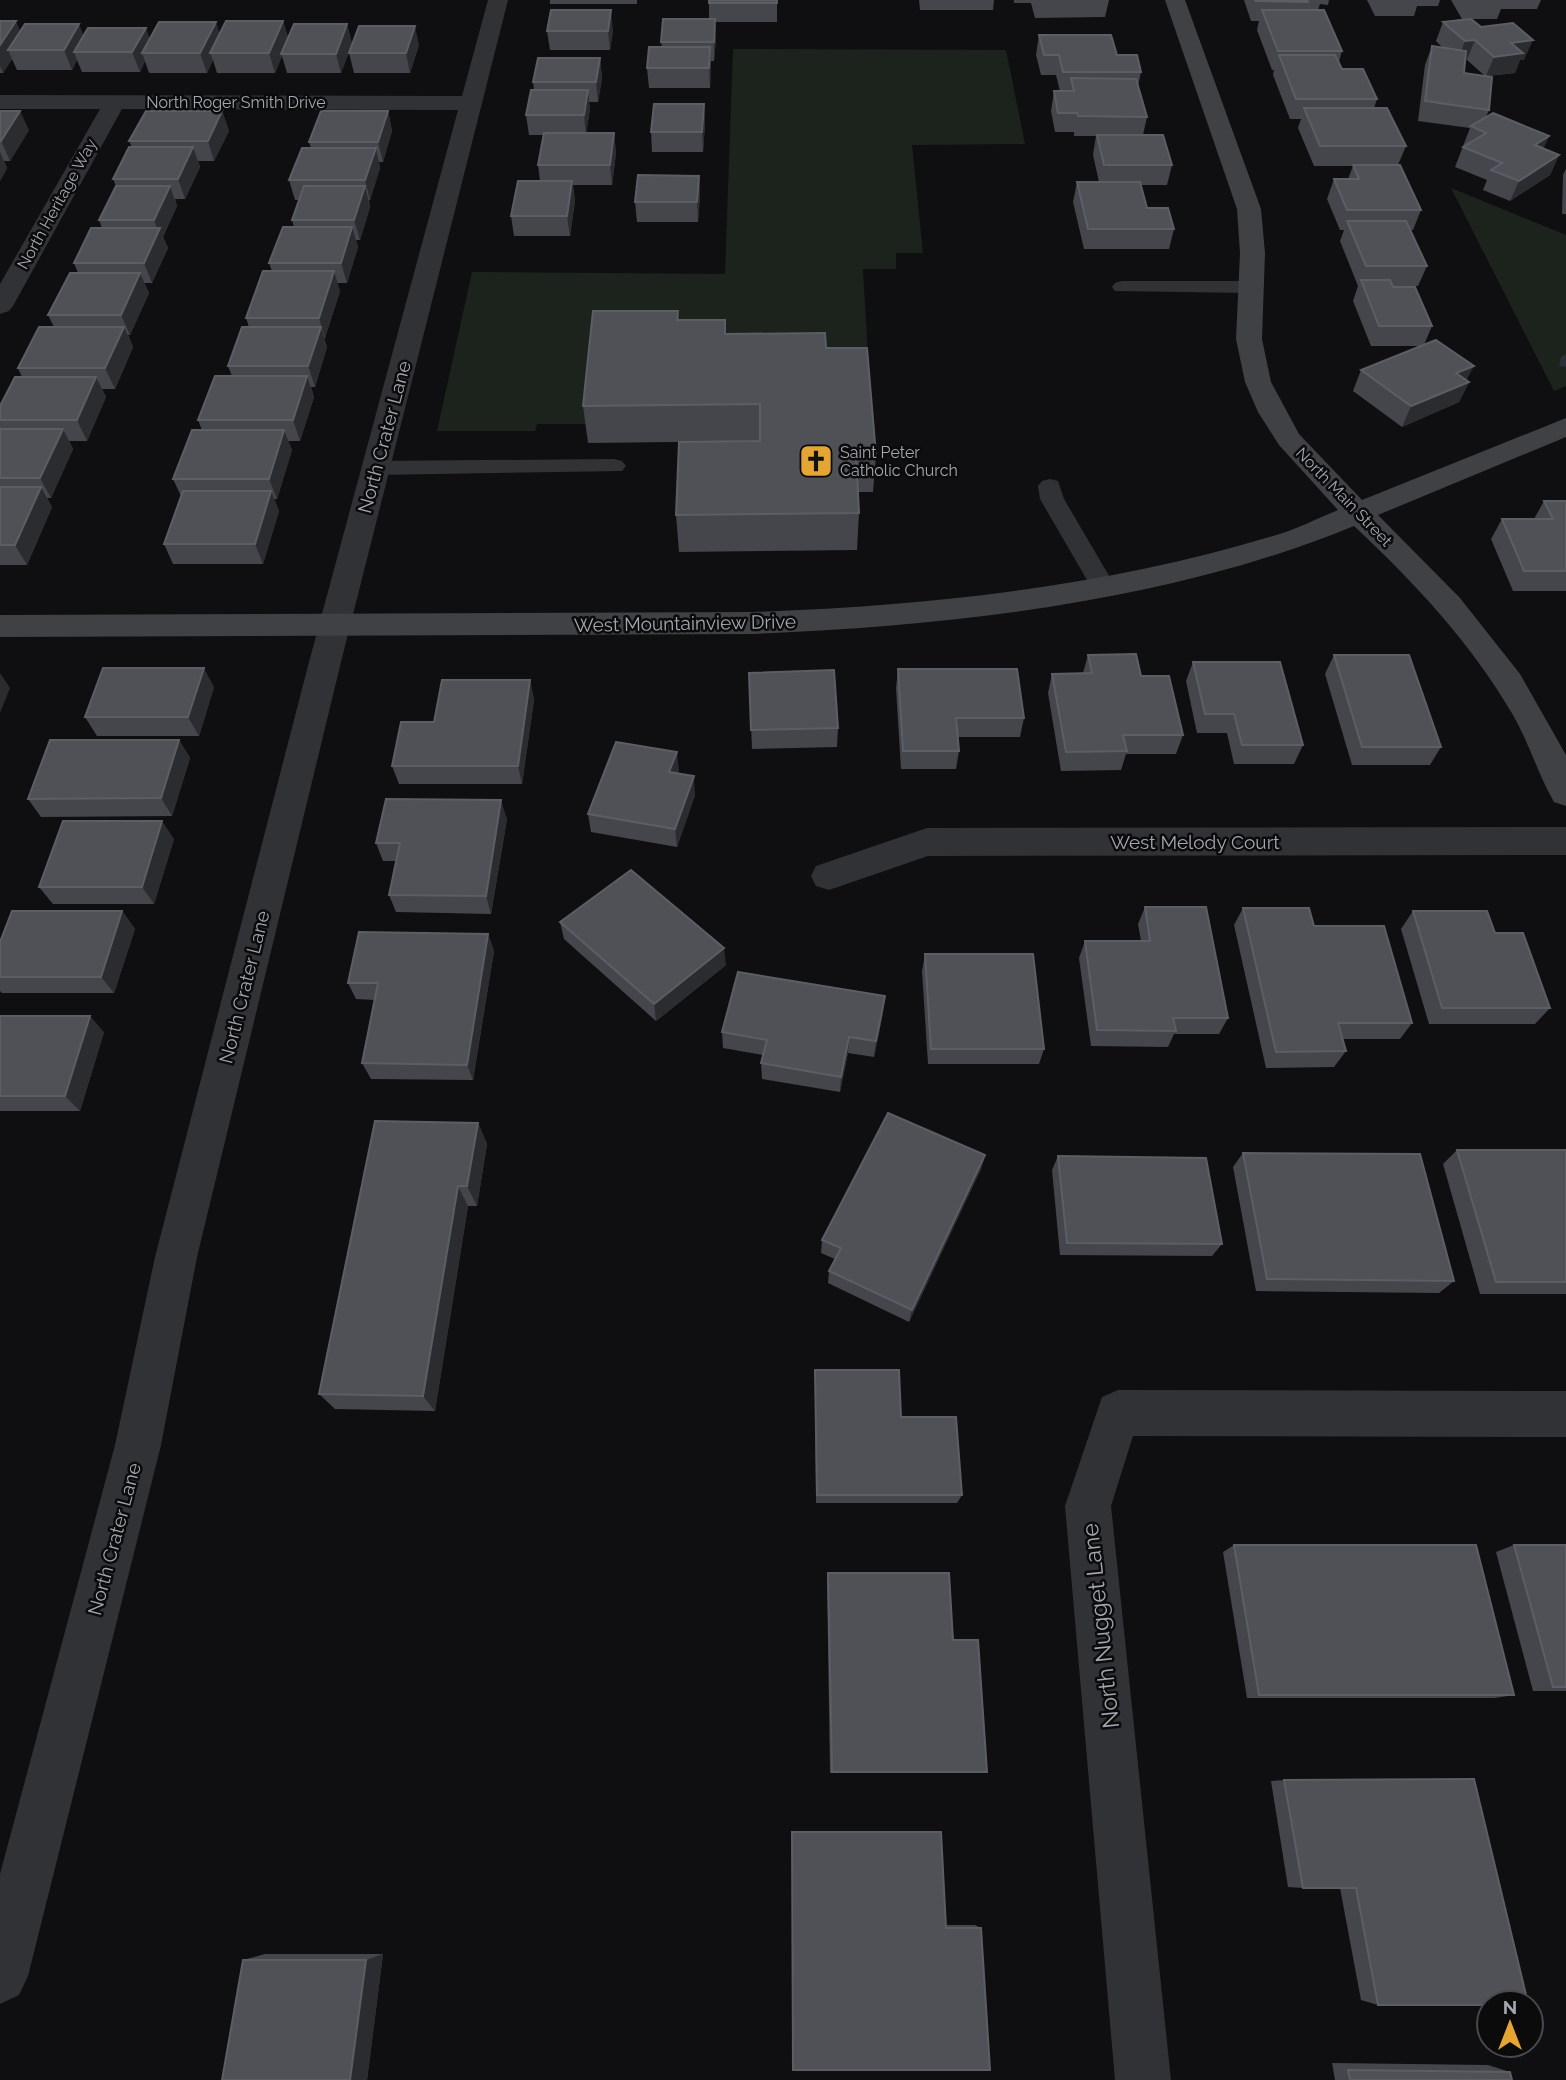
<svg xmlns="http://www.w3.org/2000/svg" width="1566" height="2080" font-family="Raleway,sans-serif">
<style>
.green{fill:#1c231d}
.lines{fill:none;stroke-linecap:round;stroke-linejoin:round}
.stream{fill:#2a3238;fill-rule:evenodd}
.lane{fill:#313235;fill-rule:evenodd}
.street{fill:#313235;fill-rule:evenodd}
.secondary{fill:#3f4145;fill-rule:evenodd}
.wall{fill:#45464c;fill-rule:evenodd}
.shaded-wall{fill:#2b2c30}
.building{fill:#4f5157;stroke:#5c5e65;stroke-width:2}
.labels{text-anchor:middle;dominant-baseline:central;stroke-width:5;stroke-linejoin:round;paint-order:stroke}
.far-street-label{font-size:16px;fill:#a1a6b1;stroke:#0b0b0c}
.far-poi-label{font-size:16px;fill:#a1a6b1;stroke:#0b0b0c;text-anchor:start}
.street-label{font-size:19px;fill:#a1a6b1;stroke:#0b0b0c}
.near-street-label{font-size:23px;fill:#a1a6b1;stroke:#0b0b0c}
</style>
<rect width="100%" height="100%" fill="#0f0f11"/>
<g class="green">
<path d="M733 49 1006 50 1025 144 912 145 923 253H896V269H863L868 357 590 424H537L535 431H437L472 272 725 274Z"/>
<path d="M1451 188 1566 235V386L1554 391Z"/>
</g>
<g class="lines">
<path class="stream" d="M1566 354V367L1559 366 1561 357Z"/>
<g class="lane">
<path d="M1122 281H1249L1256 283 1259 287 1256 291 1249 293 1115 291 1112 287 1115 283Z"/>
<path d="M614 459 622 461 626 466 622 471 376 475 368 473 364 468 368 463 376 461Z"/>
<path d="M1050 479 1058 481 1064 499 1115 586 1112 592 1103 594 1094 592 1040 499 1038 486 1042 481Z"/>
</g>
<g class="street">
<path d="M488 0H508L341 662 197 1257 161 1445 28 1976 19 1995 0 2004V1874L115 1445 155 1257 309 662 458 110 122 109 13 306 9 311 0 314V284L100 109H0V95L462 96Z"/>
<path d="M1566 827V855L928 856 829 890 816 886 811 876 816 866 927 828Z"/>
<path d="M1118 1390 1566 1391V1437L1133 1436 1111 1506 1171 2080H1115L1065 1506 1102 1397Z"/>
</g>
<path class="secondary" d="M1165 0H1185L1261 209 1265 253 1262 339 1271 382 1299 434 1362 500 1566 418V437L1378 515 1460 598 1520 674 1566 755V806L1554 802C1538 774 1529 743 1513 715 1471 643 1414 582 1354 526 1170 602 950 626 752 634L0 637V615L752 612C927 606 1105 587 1273 536 1295 530 1316 519 1338 510L1279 445 1258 412 1245 382 1236 339 1240 253 1237 209Z"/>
</g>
<g class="wall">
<rect x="550" y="0" width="87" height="4"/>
<path d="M709 0H777V22H715L716 39 714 61H711L710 88H649L647 68 662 47 661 42 709 19Z"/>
<path d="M919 0H994L993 10H920Z"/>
<path d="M1014 0H1109L1105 17 1035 18 1031 3H1014Z"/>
<path d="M1244 0H1329L1328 5 1320 4 1318 10 1342 51 1339 62 1342 69 1377 99 1374 108 1406 146 1398 165 1421 210 1413 230H1410L1427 266 1418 286H1392L1432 326 1424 345 1469 382 1459 402 1402 427 1353 391 1361 370 1421 346H1371L1353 301 1358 286 1340 241 1344 230H1340L1327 199 1334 179H1348L1353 166H1314L1298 128 1301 119H1290L1273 75 1274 70H1272L1257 30 1259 21H1251Z"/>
<path d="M1367 0H1440L1438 6H1417L1414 16H1375Z"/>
<path d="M1451 0H1541L1537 9H1501L1497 19H1472L1524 60H1520L1515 73 1488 76 1489 110 1486 117 1549 136 1543 149 1559 155 1550 175 1510 201 1483 190 1487 180 1455 167 1470 128 1418 121 1425 65 1432 46 1442 47 1436 41 1443 22 1462 19ZM1465 60H1467L1485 76 1464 73Z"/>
<path d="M0 21 21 31 150 39 219 34 283 21 288 38 347 24 352 44 341 73H287L282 56 275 73H217L213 60 207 73H149L145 61 140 72H82L77 60 72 70H17L12 59 3 73H0Z"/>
<path d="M613 30 610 50H550L547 31Z"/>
<path d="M1039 35 1117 55 1141 72 1138 86 1147 117 1143 135 1172 165 1167 185H1141L1147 208 1174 229 1169 249H1084L1073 202 1077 182H1099L1093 155 1096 136H1074V132H1055L1051 111 1054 91H1060L1056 75H1041L1036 55Z"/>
<path d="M419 45 410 73H354L349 53Z"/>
<path d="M600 58 602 78 598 102H589L590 109 586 133H614L616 153 612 185H573L575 201 570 236H514L511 216 540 181 538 165 543 135H529L526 115 534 90 533 82Z"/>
<path d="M704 104 705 124 703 152H652L651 132Z"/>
<path d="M0 111 29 130 10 161H4L7 168 0 181Z"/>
<path d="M222 111 229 131 214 161H198L200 167 185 199H175L177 206 163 237 168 248 152 283H144L149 293 130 335H128L133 347 115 389H102L106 397 87 441H69L73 449 51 498H47L52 507 27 565H0V406L22 377 18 368 54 327 48 315 78 273 74 263 102 228 99 220 116 186 113 179 132 147 129 141Z"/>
<path d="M388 111 392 131 383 162H379L380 168 370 200H369L370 207 360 240H356L358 247 347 283H337L340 291 325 338H324L327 347 315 387H311L314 397 300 441H288L292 450 277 499H274L279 511 263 564H173L164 544 181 496 173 479 202 430 198 420 232 376 228 366 249 327 246 318 272 271 269 263 294 227 292 220 299 200H295L289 180 311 148 309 142Z"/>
<path d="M1566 169V214H1562L1563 175Z"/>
<path d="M699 176 700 196 698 222H637L635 202Z"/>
<path d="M678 311 679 320H725V334L826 348 876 455 873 492H858L859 513 857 550 679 552 676 515 760 441 588 443 583 406Z"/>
<path d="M1544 501H1566V591H1513L1491 539 1502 519H1534Z"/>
<path d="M1088 655 1141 676 1183 735 1176 754H1126L1121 770 1061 771 1048 693 1052 674 1083 673Z"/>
<path d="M1334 655 1441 747 1430 765H1352L1325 674Z"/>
<path d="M1193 662 1303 745 1294 764H1234L1227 733H1197L1186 681Z"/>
<path d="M898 669 1024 718 1020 737H958L959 751 956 769H901L896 688Z"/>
<path d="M749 673 838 728 837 747 752 749Z"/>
<path d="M530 680 534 700 522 784H399L392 766 434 722Z"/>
<path d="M214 687 199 736H97L85 717Z"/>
<path d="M179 740 190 758 172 816 41 817 28 799Z"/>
<path d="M679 771 677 774 695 795 677 847 591 832 588 814Z"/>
<path d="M507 819 491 914 396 912 389 895 396 861H383L376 843Z"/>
<path d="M174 839 154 904H53L39 887Z"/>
<path d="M1145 907 1228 1018 1219 1034H1174L1168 1047 1091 1046 1079 958 1085 941H1141L1138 924Z"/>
<path d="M1243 908 1314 926 1412 1023 1400 1039H1342L1346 1051 1334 1067 1266 1068 1234 925Z"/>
<path d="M122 911 135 929 114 993H2L0 991V942Z"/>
<path d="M1413 911 1495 933 1550 1008 1535 1024H1429L1401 929Z"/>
<path d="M560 922 726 965 656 1021 564 939Z"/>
<path d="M488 934 494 951 473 1080 371 1079 362 1063 375 1000 356 999 348 983Z"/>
<path d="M925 954 1044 1049 1039 1064H928L922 971Z"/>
<path d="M883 1013 874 1057 848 1053 840 1092 762 1079 761 1063 763 1055 723 1048 722 1032Z"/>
<path d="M0 1016 104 1032 80 1111H0Z"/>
<path d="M478 1123 487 1144 477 1206H468L435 1411 335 1409 319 1394Z"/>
<path d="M1457 1150H1566V1294H1480L1443 1164Z"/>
<path d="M1243 1153 1454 1281 1439 1293 1256 1291 1233 1167Z"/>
<path d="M985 1155 981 1169 909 1322 828 1283 829 1271 835 1259 821 1253 822 1240Z"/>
<path d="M1058 1156 1222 1244 1212 1256 1060 1255 1052 1170Z"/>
<path d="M815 1370 901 1417 962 1495 957 1503H816Z"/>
<path d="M1234 1545 1514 1695 1495 1698H1247L1223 1552Z"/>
<path d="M1514 1545H1566V1691H1533L1496 1552Z"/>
<path d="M828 1573 953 1640 987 1772 982 1773H830L827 1579Z"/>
<path d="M1474 1779 1378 2005 1361 2000 1340 1888H1303L1288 1887 1271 1781 1284 1780Z"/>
<path d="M946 1925H975L981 1928 793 2070Z"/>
<path d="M265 1954H383L367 2080 243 1960Z"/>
<path d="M1332 2063 1488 2065 1510 2072 1512 2080H1335Z"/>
</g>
<g class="shaded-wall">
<path d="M611 10 613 30 610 50 608 31Z"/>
<path d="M715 19 716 39 714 61V42Z"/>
<path d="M16 21 24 40 8 50 12 59 3 73 0 66V45Z"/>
<path d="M283 21 289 40 281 54 282 56 275 73 269 53Z"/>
<path d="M216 22 222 41 210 53 213 60 207 73 200 53Z"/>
<path d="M79 24 87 44 74 52 77 60 72 70 64 50Z"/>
<path d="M347 24 352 44 341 73 336 54Z"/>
<path d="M415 26 419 45 410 73 406 53Z"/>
<path d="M146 28 153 47 142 53 145 61 140 72 132 52Z"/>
<path d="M1475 40 1467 60 1457 61 1465 41Z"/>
<path d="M1533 40 1524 60H1520L1515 73 1486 76 1494 57 1511 43Z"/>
<path d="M710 47 711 67 710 88 709 68Z"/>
<path d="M600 58 602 78 598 102 596 82Z"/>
<path d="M588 90 590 109 586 135 584 115Z"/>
<path d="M704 104 705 124 703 152 702 132Z"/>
<path d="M20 111 29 130 10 161 1 141Z"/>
<path d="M222 111 229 131 214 161 208 141Z"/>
<path d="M388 111 392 131 383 162 378 142Z"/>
<path d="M614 133 616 153 612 185 610 165Z"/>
<path d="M1549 136 1540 156 1535 145Z"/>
<path d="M193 147 200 167 185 199 178 179Z"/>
<path d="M376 148 380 168 370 200 365 180Z"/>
<path d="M0 152 7 168 0 181Z"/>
<path d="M1559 155 1550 175 1510 201 1519 181Z"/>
<path d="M699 176 700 196 698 222 697 202Z"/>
<path d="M572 181 575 201 570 236 567 216Z"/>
<path d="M170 186 177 206 163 237 168 248 152 283 144 263 158 231 154 220Z"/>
<path d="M365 186 370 207 360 240 354 220Z"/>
<path d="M352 227 358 247 347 283 341 263Z"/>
<path d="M334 271 340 291 325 338 319 318Z"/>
<path d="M140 273 149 293 130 335 121 315Z"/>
<path d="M124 327 133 347 115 389 105 368Z"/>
<path d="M321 327 327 347 315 387 308 366Z"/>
<path d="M1474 366 1465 383 1469 382 1459 402 1402 427 1411 406 1456 373Z"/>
<path d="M307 376 314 397 300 441 293 420Z"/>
<path d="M96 377 106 397 87 441 77 420Z"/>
<path d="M63 429 73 449 51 498 40 478Z"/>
<path d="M284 430 292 450 277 499 269 479Z"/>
<path d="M41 487 52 507 27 565 15 545Z"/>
<path d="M271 491 279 511 263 564 255 544Z"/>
<path d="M204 668 214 687 199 736 188 717Z"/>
<path d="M0 673 10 688 0 713Z"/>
<path d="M530 680 534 700 522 784 518 766Z"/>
<path d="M179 740 190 758 172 816 161 798Z"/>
<path d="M677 752 679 771 671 791 669 772Z"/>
<path d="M694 776 695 795 677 847 675 829Z"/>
<path d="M501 800 507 819 491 914 486 896Z"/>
<path d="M162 821 174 839 154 904 142 887Z"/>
<path d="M122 911 135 929 114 993 101 977Z"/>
<path d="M488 934 494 951 473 1080 467 1065Z"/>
<path d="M724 948 726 965 656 1021 654 1004Z"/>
<path d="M885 996 883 1013 874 1057 876 1041Z"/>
<path d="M90 1016 104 1032 80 1111 65 1096Z"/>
<path d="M849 1037 848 1053 840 1092 841 1077Z"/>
<path d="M478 1123 487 1144 477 1206 467 1186Z"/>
<path d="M985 1155 981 1169 909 1322 912 1310Z"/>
<path d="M458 1186 468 1206 435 1411 423 1396Z"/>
<path d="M383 1954 367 2080H350L366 1960Z"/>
</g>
<g class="building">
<rect x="709" y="0" width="68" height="3"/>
<path d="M1255 0H1307L1308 2 1256 1Z"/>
<path d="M551 10H611L608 31H547Z"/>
<path d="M1262 10H1324L1342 51H1278Z"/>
<path d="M663 19H715L714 42H661Z"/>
<path d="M1471 19 1481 27 1513 23 1533 40 1511 43 1523 53 1494 57 1475 40 1465 41 1443 22Z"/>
<path d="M0 21H16L0 45Z"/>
<path d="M226 21H283L269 53H210Z"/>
<path d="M159 22H216L200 53H142Z"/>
<path d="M25 24H79L64 50H8Z"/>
<path d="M294 24H347L336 54H281Z"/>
<path d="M359 26H415L406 53H349Z"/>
<path d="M88 28H146L132 52H74Z"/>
<path d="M1039 35H1111L1117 55H1137L1141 72H1063L1059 55H1044Z"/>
<path d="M1432 46 1466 51 1464 73 1492 77 1489 110 1425 101Z"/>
<path d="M649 47H710L709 68H647Z"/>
<path d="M1279 55H1335L1342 69H1363L1377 99H1296Z"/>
<path d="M538 58H600L596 82H533Z"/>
<path d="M1071 78 1136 79 1147 117 1078 116 1077 113H1058L1054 91H1074Z"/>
<path d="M531 90H588L584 115H526Z"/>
<path d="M654 104H704L702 132H651Z"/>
<path d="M1304 108H1387L1406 146H1320Z"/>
<path d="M0 111H20L1 141H0Z"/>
<path d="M146 111H222L208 141H129Z"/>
<path d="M321 111H388L378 142H309Z"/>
<path d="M1493 113 1549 136 1535 145 1559 155 1519 181 1491 170 1502 163 1463 147 1486 133 1471 126Z"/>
<path d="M544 133H614L610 165H538Z"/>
<path d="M1097 135H1163L1172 165H1104Z"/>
<path d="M129 147H193L178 179H113Z"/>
<path d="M302 148H376L365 180H289Z"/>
<path d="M1353 165H1400L1421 210H1347L1334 179H1359Z"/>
<path d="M638 175 699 176 697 202H635Z"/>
<path d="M518 181H572L567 216H511Z"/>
<path d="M1077 182H1140L1147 208H1168L1174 229H1088Z"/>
<path d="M116 186H170L154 220H99Z"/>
<path d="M304 186H365L354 220H292Z"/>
<path d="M1347 221H1406L1427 266H1366Z"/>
<path d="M283 227H352L341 263H269Z"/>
<path d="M91 228H160L144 263H74Z"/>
<path d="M263 271H334L319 318H246Z"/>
<path d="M70 273H140L121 315H48Z"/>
<path d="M1361 280H1390L1393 287H1415L1432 326H1379Z"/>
<path d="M593 311H678L677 320H725V334L825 333 826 348H867L876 455H856L859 513 676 515 679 442 760 441V404L583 406Z"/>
<path d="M39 327H124L105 368H18Z"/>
<path d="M242 327H321L308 366H228Z"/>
<path d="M1436 340 1474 366 1456 373 1469 382 1411 406 1361 370Z"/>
<path d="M215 376H307L293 420H198Z"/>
<path d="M15 377H96L77 420H0V406Z"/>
<path d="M0 429H63L40 478H0Z"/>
<path d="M192 430H284L269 479H173Z"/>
<path d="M0 487H41L15 545H0Z"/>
<path d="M183 491H271L255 544H164Z"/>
<path d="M1544 501H1566V571H1524L1502 519H1553Z"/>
<path d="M1136 654 1141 676H1169L1183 735H1123L1127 751 1066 752 1052 674 1092 673 1088 655Z"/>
<path d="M1334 655H1409L1441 747H1362Z"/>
<path d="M1193 662H1280L1303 745H1242L1234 714H1205Z"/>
<path d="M103 668H204L188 717H85Z"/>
<path d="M898 669H1017L1024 718H956L959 751H903Z"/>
<path d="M834 670 838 728 751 730 749 673Z"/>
<path d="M442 680H530L518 766H392L401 722H434Z"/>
<path d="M50 740H179L161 798 28 799Z"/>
<path d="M616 742 677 752 669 772 694 776 675 829 588 814Z"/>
<path d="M386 799 501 800 486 896 389 895 400 843H376Z"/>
<path d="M63 821H162L142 887H39Z"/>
<path d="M631 870 724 948 654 1004 560 922Z"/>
<path d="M1145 907H1206L1228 1018H1173L1176 1031 1097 1030 1085 941H1150Z"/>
<path d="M1243 908H1309L1314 926H1384L1412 1023H1338L1346 1051 1276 1052Z"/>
<path d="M12 911H122L101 977H0V942Z"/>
<path d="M1413 911H1487L1495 933H1523L1550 1008H1442Z"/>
<path d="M359 932 488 934 467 1065 362 1063 378 983H348Z"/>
<path d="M925 954H1033L1044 1049H931Z"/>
<path d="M738 972 885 996 876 1041 849 1037 841 1077 761 1063 767 1040 722 1032Z"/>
<path d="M0 1016H90L65 1096H0Z"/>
<path d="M888 1113 985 1155 912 1310 829 1271 841 1248 822 1240Z"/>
<path d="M375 1121 478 1123 467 1186H458L423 1396 319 1394Z"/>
<path d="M1457 1150H1566V1282H1496Z"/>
<path d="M1243 1153 1420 1154 1454 1281 1267 1279Z"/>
<path d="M1058 1156 1206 1158 1222 1244 1067 1243Z"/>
<path d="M815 1370H899L901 1417H956L962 1495H817Z"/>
<path d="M1234 1545H1476L1514 1695H1259Z"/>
<path d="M1514 1545H1566V1687H1553Z"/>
<path d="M828 1573H949L953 1640H978L987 1772H832Z"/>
<path d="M1474 1779 1528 2003H1489V2005H1378L1356 1888H1303L1284 1780Z"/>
<path d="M792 1832H941L946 1928H981L990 2070H793Z"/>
<path d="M243 1960H366L350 2080H222Z"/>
<path d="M1348 2070 1510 2072 1512 2080H1350Z"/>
</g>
<defs>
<symbol id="church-square" viewBox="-11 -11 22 22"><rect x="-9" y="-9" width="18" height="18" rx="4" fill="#e5a533" stroke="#0b0b0c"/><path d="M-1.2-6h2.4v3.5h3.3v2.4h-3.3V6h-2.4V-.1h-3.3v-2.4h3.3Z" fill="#111"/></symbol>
</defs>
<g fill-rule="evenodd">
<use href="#church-square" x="797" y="442" width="38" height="38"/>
</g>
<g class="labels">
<g class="far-street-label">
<text x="236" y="102">North Roger Smith Drive</text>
<text transform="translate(57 204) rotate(-61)">North Heritage Way</text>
<text transform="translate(1344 497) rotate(46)">North Main Street</text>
</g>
<g class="far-poi-label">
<text x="840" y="452">Saint Peter<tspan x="840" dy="18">Catholic Church</tspan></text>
</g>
<g class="street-label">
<text transform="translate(384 437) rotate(-75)">North Crater Lane</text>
<text transform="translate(685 623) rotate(-1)">West Mountainview Drive</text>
<text x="1195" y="842">West Melody Court</text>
<text transform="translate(244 987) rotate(-76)">North Crater Lane</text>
<text transform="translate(114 1539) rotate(-75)">North Crater Lane</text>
</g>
<g class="near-street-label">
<text transform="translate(1100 1626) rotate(-96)">North Nugget Lane</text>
</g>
</g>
<g transform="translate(1510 2024)"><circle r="33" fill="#0b0b0c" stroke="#47494e" stroke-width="2"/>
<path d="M0-5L12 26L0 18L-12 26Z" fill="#e5a533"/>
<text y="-10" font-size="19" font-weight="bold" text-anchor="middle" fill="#a1a6b1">N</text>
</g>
</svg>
